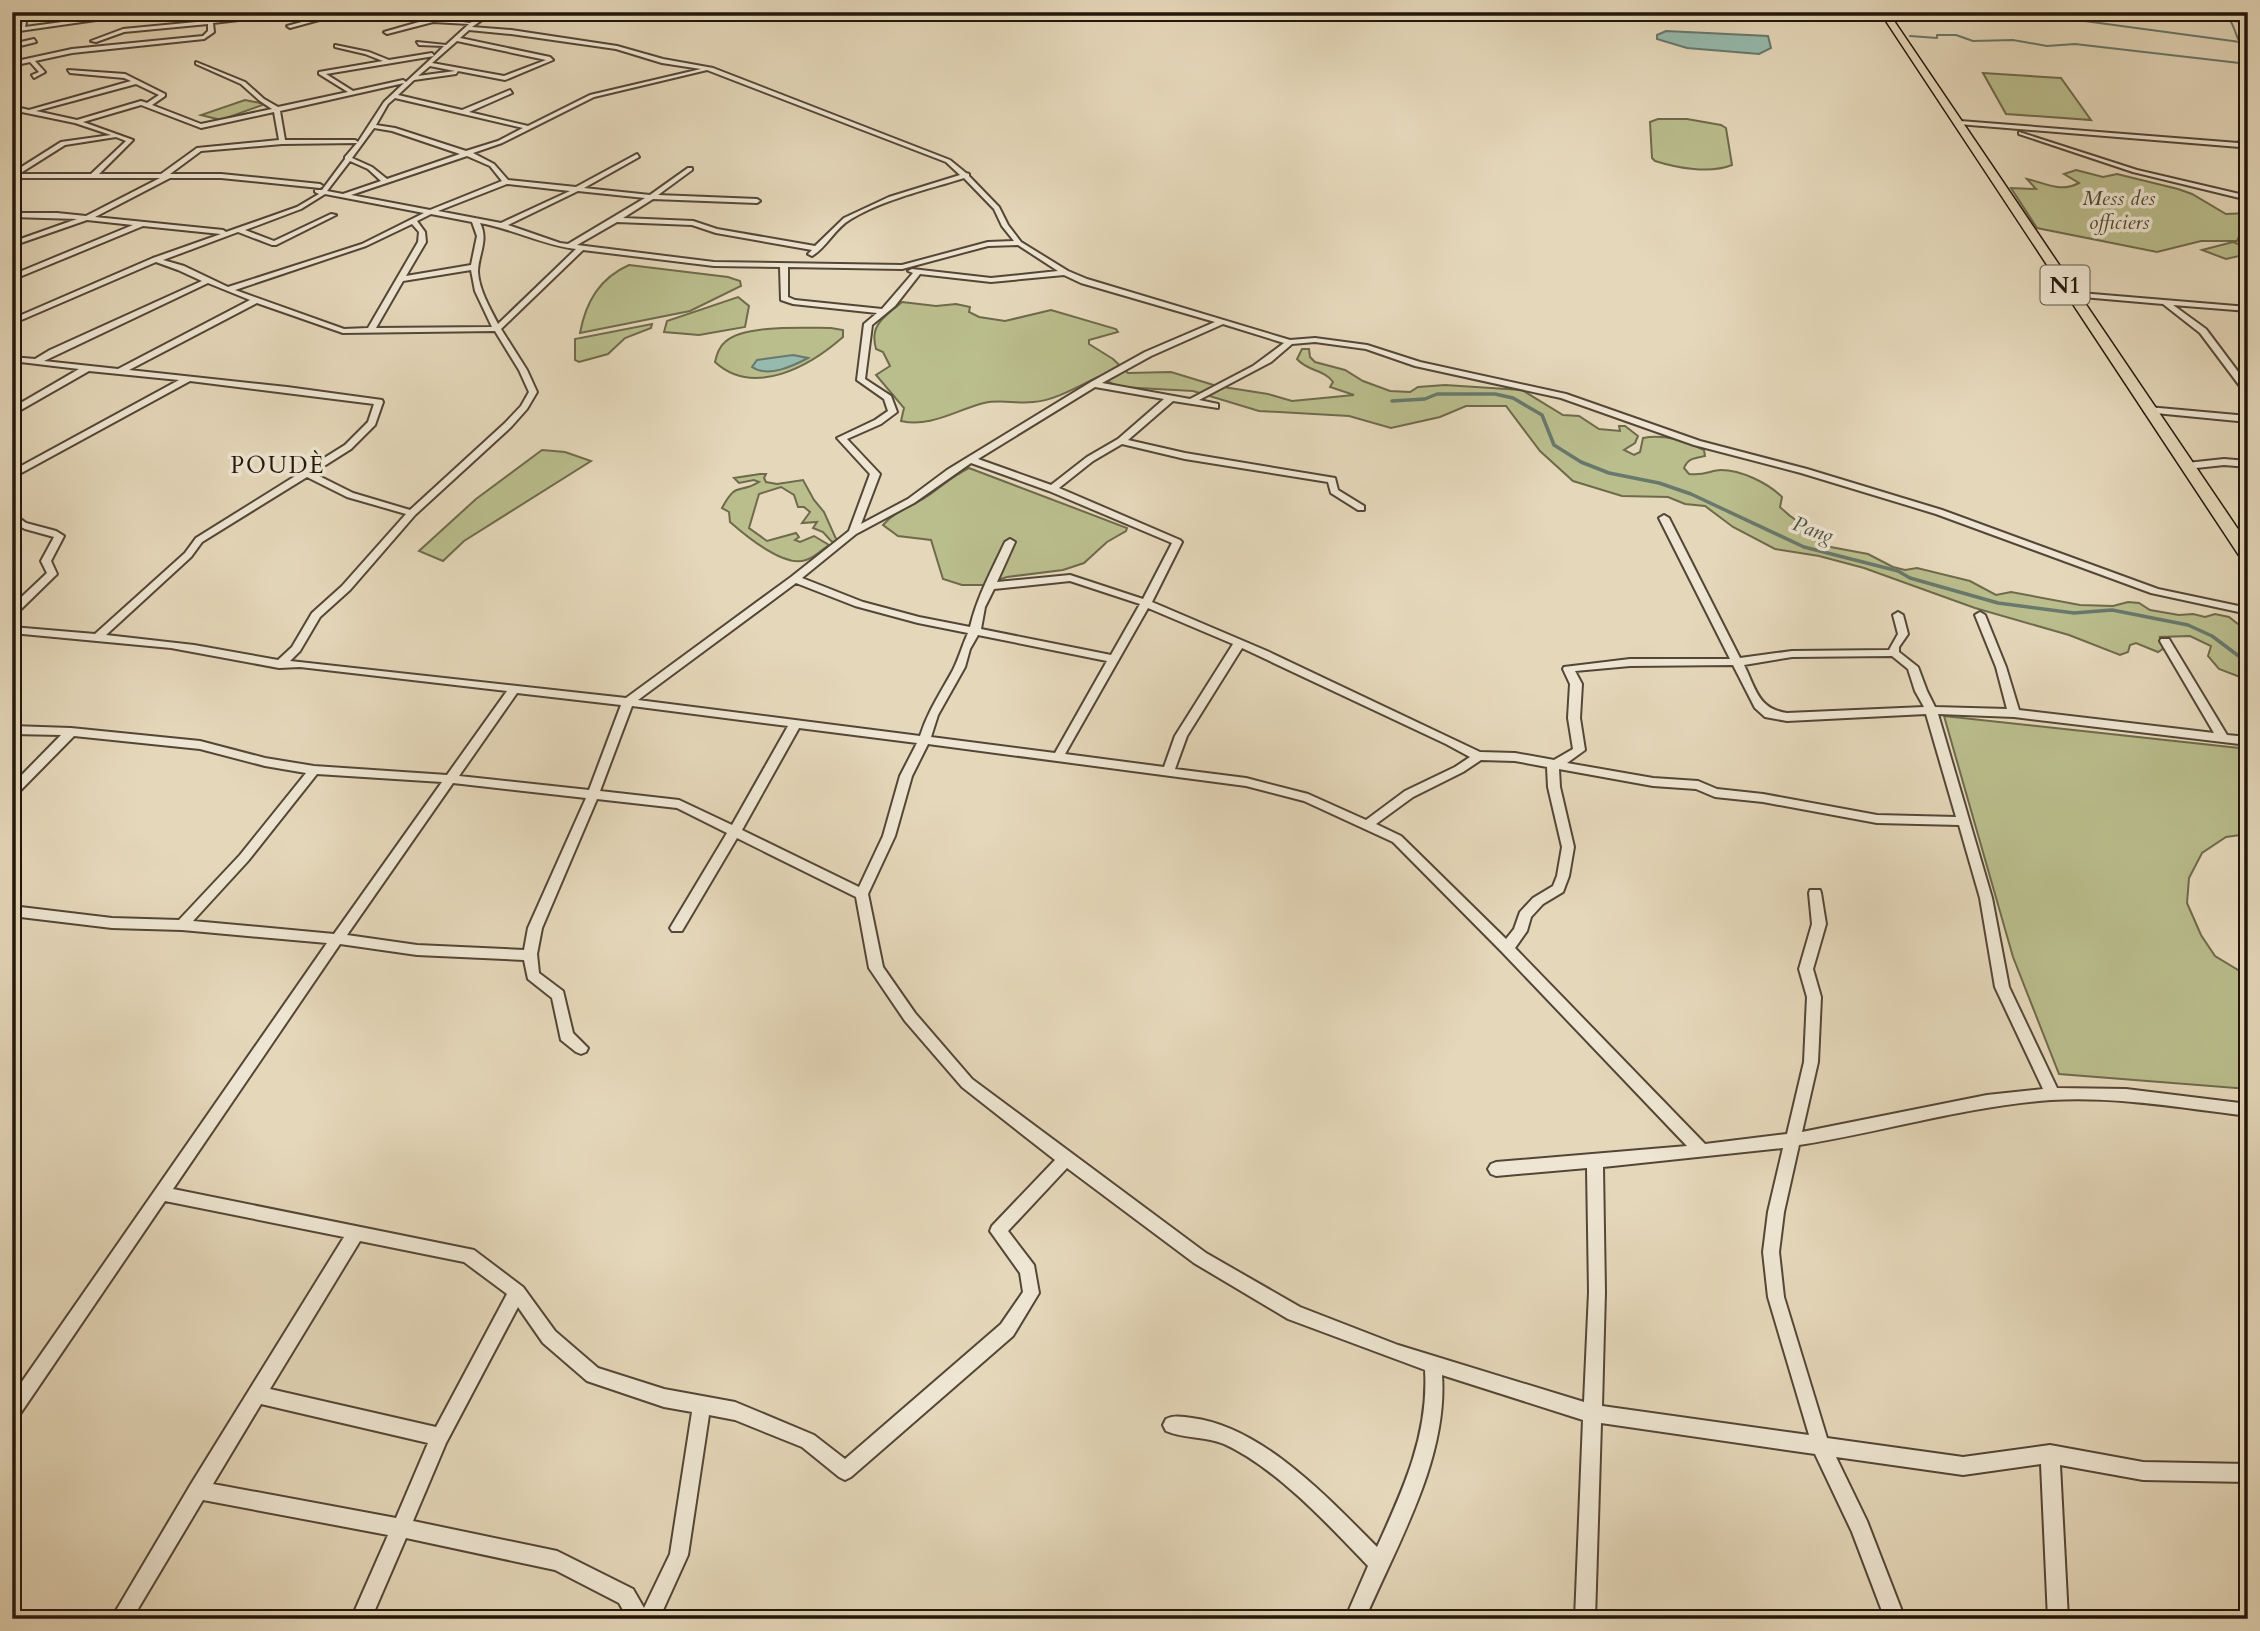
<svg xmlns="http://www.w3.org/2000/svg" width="2260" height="1631" font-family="Cardo,serif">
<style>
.green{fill:#babd8c;stroke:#6e6a4c;stroke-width:2}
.water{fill:#96baad;stroke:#68786c;stroke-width:2}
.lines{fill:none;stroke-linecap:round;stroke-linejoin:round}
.stream-far1{stroke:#68786c;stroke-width:2}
.stream{stroke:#68786c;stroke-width:3.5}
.minor-casing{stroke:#544637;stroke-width:4}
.trunk-casing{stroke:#23160b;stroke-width:3}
.minor{fill:#eee6d2;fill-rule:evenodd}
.trunk{fill:#e5d8ba;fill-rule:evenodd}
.labels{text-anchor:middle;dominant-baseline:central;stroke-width:7;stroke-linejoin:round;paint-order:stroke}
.far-park-label{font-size:21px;font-style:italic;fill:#504832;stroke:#eee6d2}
.far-water-label{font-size:21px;font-style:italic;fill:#4b4f44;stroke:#eee6d2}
.shield{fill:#eee6d2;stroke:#605447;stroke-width:2}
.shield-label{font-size:23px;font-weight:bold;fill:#23160b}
.far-quarter-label{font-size:23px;letter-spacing:2px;fill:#23160b;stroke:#eee6d2}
</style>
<rect width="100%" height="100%" fill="#e5d8ba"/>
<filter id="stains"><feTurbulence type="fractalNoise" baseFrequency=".00286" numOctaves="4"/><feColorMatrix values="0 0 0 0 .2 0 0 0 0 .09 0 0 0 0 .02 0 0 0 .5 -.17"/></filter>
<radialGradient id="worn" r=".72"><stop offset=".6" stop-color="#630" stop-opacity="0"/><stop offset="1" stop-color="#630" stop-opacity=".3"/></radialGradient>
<g class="green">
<path d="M1983 73 2061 78 2091 120 2006 114Z"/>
<path d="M245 100 265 104 221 120 201 115Z"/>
<path d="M1658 119H1687L1721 125 1726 128 1732 165C1710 174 1677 168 1655 161L1652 158 1650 122Z"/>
<path d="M2076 170 2103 177 2117 174 2178 189 2192 194 2226 214 2248 213V228L2242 230 2237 241H2201L2157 252 2037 228 2011 188 2036 189 2027 179C2046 183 2060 193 2079 183L2064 174Z"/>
<path d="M2233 242 2248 248V254L2226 259 2202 250Z"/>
<path d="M629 265 728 277 740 281 741 286 690 311 580 333C586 301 600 278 629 265Z"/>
<path d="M738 297 749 306 745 327 699 335 664 332 667 321Z"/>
<path d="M902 302 936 306 956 304 970 307 969 312 979 317 1005 321 1051 310 1116 329 1118 332 1089 340V344L1113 359 1128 373 1171 372 1217 386 1268 394 1292 401 1354 395 1330 387 1333 382C1325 370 1307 371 1297 359L1302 349H1309L1310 357 1315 362 1345 370 1363 381 1390 391 1410 392 1418 387 1445 385 1522 390 1563 415 1579 416 1599 429 1620 431 1619 426H1625L1638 436 1635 443 1624 450 1634 455 1640 452 1643 438C1665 434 1685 441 1704 450L1705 456C1695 458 1688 458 1684 468L1689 474C1705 476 1711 470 1721 470 1741 470 1768 483 1782 497L1780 507C1792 519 1803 525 1818 532L1820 536 1816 542 1820 545 1868 554 1893 567 1905 570 1917 568 1970 581 1996 595 2011 592 2080 605 2113 606 2128 602 2139 603 2150 610 2179 615 2193 614 2205 617 2215 614 2229 617 2248 632V680L2219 669 2208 656 2211 646 2190 636 2160 637 2164 648 2158 652 2136 643 2130 645 2128 652 2120 655 2069 635 1975 608 1864 568 1819 556 1775 549 1733 527 1705 506 1685 504 1668 497 1622 496 1573 481 1540 451 1506 406H1466L1440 417 1391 428 1349 416 1259 411 1193 391 1120 387 1098 377C1079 386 1054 401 1033 402 1016 404 1001 399 984 403 956 410 930 428 901 421L904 408 876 375 890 366 883 352 876 349C869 324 885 317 902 302Z"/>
<path d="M652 324 651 328 625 338 608 354 579 362 575 360V339Z"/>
<path d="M831 328 843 330V337C810 366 754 398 715 362 717 354 719 347 725 342 744 324 806 328 831 328Z"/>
<path d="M542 450 565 452 591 461 464 541 443 561 419 551 476 499Z"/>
<path d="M969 468 1127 528 1126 531 1107 542 1084 563 1063 570 1007 577 983 585H962L943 579 931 540 898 536 883 525C895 511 911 507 926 497 941 487 952 476 969 468Z"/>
<path d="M760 474H766L764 478 766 482 777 484 803 480 814 500 824 512 837 541 832 542 823 532 813 528 817 522 802 523 810 512 804 507H798L794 495 781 487 759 494 749 528 767 541 796 533 799 537 795 540 800 542 814 536 829 545C821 550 816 557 806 560 785 568 746 536 730 522L729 512 722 508C737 480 738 495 759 482L754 480 739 483 734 478Z"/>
<path d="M1944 716 2248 749V834L2226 837 2202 853 2189 878 2187 903 2201 935 2215 956 2248 976V1089L2059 1074 2013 957Z"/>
</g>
<g class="water">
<path d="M1666 31 1768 36 1771 48 1759 54 1687 48 1657 39V35Z"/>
<path d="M793 355 808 358C793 366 768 378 752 367L757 360Z"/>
</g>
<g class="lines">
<g class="stream-far1">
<path d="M2047 12 2077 20 2240 42"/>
<path d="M2212 12C2233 16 2231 22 2238 39L2248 45"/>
<path d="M1910 36 1937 38V35H1956L1973 41 2013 40 2047 46 2075 44 2248 64"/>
</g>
<path class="stream" d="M1392 401 1425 399 1437 394H1495L1513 398 1542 415 1554 445 1581 462 1609 473 1659 483 1691 494 1804 547 1898 571 1910 578 1998 603 2074 613 2112 610 2188 625 2212 636 2248 663"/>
<defs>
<g id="minor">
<path d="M23 12H28L25 27 137 12H152L12 32V28L22 27Z"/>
<path d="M207 12H212V20L289 12H308L213 23 214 32 204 39 72 53 35 61 45 72 34 78 32 75 39 72 30 62 12 66V62L72 49 203 36 208 31V24L124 32 96 42 91 41 123 29 207 21Z"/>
<path d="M339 12H348L290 28 287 26Z"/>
<path d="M487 12H493L472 27 511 30 617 46 663 59 713 68 950 160 966 173 969 174V176L999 207 1008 225 1021 242 1068 271 1087 279 1290 340 1315 338 1367 345 1420 362 1566 394 1700 441 1807 469 1942 510 2158 589 2248 608V614L2151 593 1936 514 1801 473 1694 445 1561 398 1415 366 1366 349 1315 342 1292 344 1271 362 1199 400 1218 404V408L1173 401 1128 440 1185 453 1335 478 1338 490 1364 506V510H1358L1331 493 1328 482 1185 459 1122 444 1093 461 1059 488 1180 540 1182 542 1152 602 1267 651 1480 752 1515 753 1554 760 1573 749 1568 718 1570 684 1563 669 1564 667 1630 659H1730L1659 518 1664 515 1669 518 1740 658 1792 651 1889 650 1898 634 1893 615 1898 612 1903 615 1908 634 1899 647V652L1918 667 1927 691 1935 707 2007 709 1996 667 1975 615 1980 612 1985 615 2006 667 2019 710 2214 733 2160 641 2161 639H2169L2227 735 2248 737V745L2014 717 1938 714 1992 898 2009 987 2057 1088 2126 1089 2248 1104V1116C2183 1108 2117 1096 2051 1100 1966 1106 1883 1132 1799 1145L1784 1212 1779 1252 1784 1297 1827 1438 1963 1457 2050 1445 2143 1462 2248 1464V1482L2143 1480 2060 1465 2068 1619H2048L2041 1464 1963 1475 1836 1457 1867 1521 1905 1619H1885L1852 1532 1815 1454 1601 1423 1595 1619H1575L1583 1420 1442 1375C1448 1459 1397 1544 1365 1619H1345L1368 1566C1329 1525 1275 1467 1224 1444 1205 1436 1184 1439 1166 1431L1163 1425 1166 1419C1174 1415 1183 1417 1192 1418 1263 1427 1329 1499 1377 1547 1403 1490 1429 1434 1425 1370L1288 1319 1194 1263 1067 1168 1008 1231 1034 1265 1039 1293 1013 1336 851 1477 845 1480 839 1477 802 1447 735 1420 709 1415 688 1555 659 1619H628L619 1603 555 1570 406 1538 371 1619H351L388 1535 203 1500 132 1619H111L191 1484 344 1237 165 1201 18 1417 12 1420V1396L327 943 182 930 112 928 12 916V906L112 918 179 920 240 855 306 773 265 766 200 749 74 736 16 795 12 796V785L61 735 12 734V726L71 728 200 741 265 758 314 766 447 775 507 691 300 667 279 668 171 648 12 633V627L95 634 185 553 196 538 345 445 368 422 374 404 190 381 12 478V471L179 380 89 371 12 415V408L79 369 12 361V357L35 359 50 350 202 281 178 270 156 262 12 324V319L153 258 221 234 143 226 12 280V275L133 225 87 220 12 246V242L77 219 12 217V213H57L86 216 160 178H12V173L61 142 111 135 75 123 12 110V106L29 110 131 81 124 78 70 73 68 70 125 74 165 94V96L152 105 201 124 272 109 260 101 241 84 196 64V62L245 82 264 99 278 107 348 92 319 74V72L383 61 365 54 335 47V45L369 52 389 60 432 53 434 56 444 46 419 45 417 42 446 45 469 24 433 22 387 34 384 32 433 18 470 23ZM469 30 511 34 616 49 662 63 701 69 590 95 528 126 469 112 512 93 510 90 462 110 398 95 414 80 456 74 458 71 505 80 553 60 550 57 460 38ZM457 41 546 60 504 76 432 63ZM434 56 406 82 403 80 353 91 326 74ZM430 66 455 71 418 76ZM707 70 946 162 960 175 889 197 844 218 815 246 717 229 693 221 623 218 653 199 757 203 760 201 757 199 658 195 692 170V168H688L650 195 584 188 639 157 637 154 576 187 508 180 494 164 473 153 502 143 594 97ZM404 83 384 102 358 142 355 140H285L280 111ZM136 84 159 95 147 103 141 101 77 120 36 111ZM395 98 523 128 498 141 466 151 395 128 376 125 388 104ZM141 105 201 128 274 112 279 140 197 148 161 174H99L133 140 83 122ZM374 128 392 131 460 154 387 179 372 167 352 158ZM116 137 126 141 91 174H19L65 145ZM357 143 345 157V159L322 190H315V192L319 194 297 207 226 232 223 230 95 217 170 178H221L320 188 323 186 320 184 221 174H170L201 151 282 144ZM467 156 490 166 502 181 430 210 351 195ZM350 161 368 169 381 181 343 194 327 191ZM964 178 994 209 1002 226 1014 241 988 242 902 265 714 262 577 245 617 222 692 225 716 233 812 250 808 254 812 256C827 247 835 228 851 219 885 199 926 190 964 178ZM507 184 570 191 501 223 438 211ZM578 191 645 198 568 244 560 243 508 225ZM325 194 424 213 362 244 228 287 184 266 163 260 238 232 272 245H276L336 215 331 214 274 241 245 230 301 209ZM431 214 472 222 477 236 471 265 406 276 426 242 425 232 417 221ZM480 223C513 229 543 245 576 249L498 324C490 308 479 290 478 272 478 255 489 240 480 223ZM412 224 419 232 418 242 368 328 344 329 235 290 366 246ZM1018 245 1058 271 991 278 912 269 908 271 913 273 882 309 795 300 788 297V267L902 269 988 246ZM583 250 714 266 780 267 781 300 793 304 877 313 864 324 857 380 884 399 888 411 875 420 837 438 870 474 849 531 791 577 626 698 290 661 300 651 320 617 350 590 415 515 511 427 527 409 537 392 527 370 501 329ZM471 270 475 291 492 327 376 328 403 281ZM920 274 991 282 1064 275 1081 283 1215 322 1145 352 1091 382 947 470 908 499 861 524 880 474 847 439 881 424 897 412 891 396 865 379 872 325 895 306ZM208 283 250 300 118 369 44 361ZM257 303 343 333 495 331 519 370 529 392 521 406 505 423 410 510 353 493 313 473 351 449 375 425 383 402 382 400 287 387 129 370ZM1223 324 1284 343 1253 366 1190 399 1102 383 1151 356ZM1095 387 1164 399 1118 439 1087 457 1051 485 978 459ZM971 463 1049 491 1172 543 1143 599 1070 575 997 582 1015 542 1010 539 1005 542C992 570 977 597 970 627L919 617 863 602 802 578 856 534 914 503ZM307 477 347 497 406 514 342 586 312 613 292 647 278 660 194 645 106 635 191 557 202 542ZM1070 581 1140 604 1111 655 981 629 985 607 994 589ZM796 583 855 606 918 623 968 633C962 646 959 658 953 670 941 692 928 711 920 736L638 700ZM1148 608 1233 644 1175 736 1164 767 1065 754ZM978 635 1107 661 1055 753 931 737 938 715 965 667 970 649ZM1242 648 1446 744 1470 757 1455 767 1405 791 1366 820 1308 794 1246 778 1175 769 1187 736ZM1892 656 1908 669 1915 691 1924 707 1787 713C1758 709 1756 689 1744 665L1792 657ZM1733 665 1755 708 1765 717 1787 721 1926 714 1956 817 1877 815 1763 794 1717 789 1698 781 1653 778 1567 763 1585 750 1580 718 1582 684 1575 671 1630 666ZM517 693 621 705 589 790 459 776ZM632 706 788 726 732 825 679 800 600 791ZM799 728 917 743 900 776 883 836 859 887 742 830ZM928 744 1246 786 1304 801 1393 842 1502 952 1687 1146 1496 1162 1491 1164 1488 1169 1491 1174 1496 1176 1587 1168 1589 1292 1584 1402 1398 1345 1300 1307 1206 1253 972 1079 915 1013 883 967 868 894 895 836 912 776ZM1481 760 1515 761 1547 767 1548 787 1562 847 1557 876 1553 886 1533 898 1520 912 1514 929 1506 939 1401 836 1376 824 1413 797 1463 772ZM1559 769 1653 786 1696 789 1715 797 1763 802 1877 823 1959 825 1980 898 1995 987 2043 1089 1987 1095 1802 1132 1818 1062 1821 997 1813 969 1826 924 1821 893 1820 890H1810L1809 893 1812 924 1799 969 1807 997 1804 1062 1787 1134 1705 1144 1515 948 1527 931 1531 917 1543 904 1563 892 1569 876 1574 847 1560 787ZM317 774 442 782 334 934 193 921 248 861ZM453 783 586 798 528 928 524 950 417 945 347 935ZM597 799 677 808 727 833 670 928 672 931H682L737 838 856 897 869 968 905 1021 962 1087 1055 1160 992 1226 990 1231 1020 1273 1023 1292 1001 1324 845 1459 814 1435 735 1402 664 1389 598 1368 555 1331 523 1287 474 1250 173 1189 340 944 417 955 524 960 528 979 552 998 561 1040 576 1052 581 1054 586 1052 588 1048 573 1033 563 991 539 973 537 954 542 928ZM1783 1148 1768 1212 1763 1252 1768 1297 1809 1435 1602 1406 1605 1292 1603 1167ZM360 1241 464 1262 507 1294 436 1427 270 1389ZM518 1307 543 1343 587 1381 664 1407 692 1412 670 1554 644 1608 633 1589 557 1551 413 1521 446 1443ZM261 1404 428 1443 396 1518 213 1484Z"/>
<path d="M2132 12 2248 18V21L2134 13Z"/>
<path d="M34 39 36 42 12 48V44Z"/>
<path d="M1960 121 2238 143 2248 131V138L2240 147 1958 124Z"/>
<path d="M2019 132 2137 170 2248 196V200L2133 172 2019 134Z"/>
<path d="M2068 292 2248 307V311L2173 305 2206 329 2248 385V393H2245L2200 333 2163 304 2071 296 2067 294Z"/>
<path d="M2148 407 2248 416V422L2145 412 2144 410Z"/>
<path d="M2224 459 2248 461V467L2224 465 2187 469 2182 466 2187 463Z"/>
<path d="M12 513 26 523 56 531 64 536 51 561 57 574 16 614 12 615V606L47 573 41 561 54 537 25 529 12 522Z"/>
</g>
<path id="trunk" d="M1880 12H1888L2248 544V562L2240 557Z"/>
</defs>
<use href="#minor" class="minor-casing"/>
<use href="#trunk" class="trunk-casing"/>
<use href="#minor" class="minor"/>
<use href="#trunk" class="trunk"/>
</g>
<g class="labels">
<g class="far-park-label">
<text x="2119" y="198">Mess des<tspan x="2119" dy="24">officiers</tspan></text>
</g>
<g class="far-water-label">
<text transform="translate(1813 530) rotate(20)">Pang</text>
</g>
<rect class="shield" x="2040.5" y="265.5" width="49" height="39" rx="5"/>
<g class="shield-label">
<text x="2065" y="285">N1</text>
</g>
<g class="far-quarter-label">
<text x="278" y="465">POUDÈ</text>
</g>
</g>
<rect width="2260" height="1631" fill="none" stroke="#e5d8ba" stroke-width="42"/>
<rect x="14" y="14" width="2232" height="1603" fill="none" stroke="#23160b" stroke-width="3.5"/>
<rect x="21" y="21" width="2218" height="1589" fill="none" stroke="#23160b" stroke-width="2"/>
<rect width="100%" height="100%" filter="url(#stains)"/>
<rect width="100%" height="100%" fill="url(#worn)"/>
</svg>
